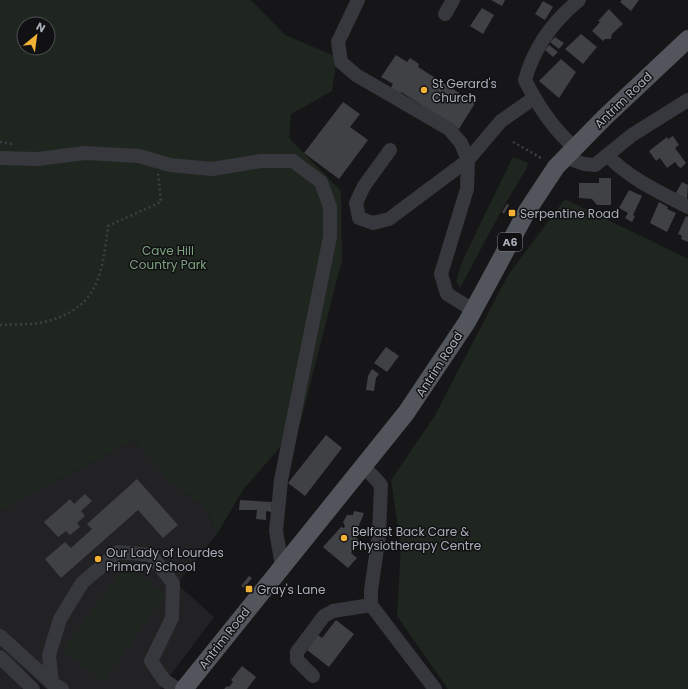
<svg xmlns="http://www.w3.org/2000/svg" width="688" height="689" font-family="Poppins,sans-serif">
<style>
.built{fill:#222225}
.green{fill:#1e261f;fill-rule:evenodd}
.building{fill:#404145}
.lines{fill:none;stroke-linecap:round;stroke-linejoin:round}
.path{stroke:#3d3f44;stroke-width:2.5;stroke-dasharray:2 3;stroke-linecap:butt}
.minor{stroke:#37383d;stroke-width:14}
.major{stroke:#53555c;stroke-width:18}
.poi-dot{fill:#f2b134;stroke:#111113;stroke-width:1.5}
.labels{text-anchor:middle;dominant-baseline:central;stroke-width:3;stroke-linejoin:round;paint-order:stroke}
.shield{fill:#111113;stroke:#7b7e86;stroke-width:1}
.shield-label{font-size:11px;font-weight:bold;fill:#a8adb8}
.poi-label{font-size:12px;fill:#a8adb8;stroke:#111113;text-anchor:start}
.street-label{font-size:12px;fill:#a8adb8;stroke:#111113}
.park-label{font-size:12px;fill:#7fa381;stroke:#111113}
</style>
<rect width="100%" height="100%" fill="#161618"/>
<g class="built">
<path d="M134 440 167 478 205 508 217 534 177 584 214 617 160 689H46L0 649V511Z"/>
<path d="M0 665 22 687 21 689H0Z"/>
</g>
<g class="green">
<path d="M0 0H251L285 35 337 57 332 91 291 114 289 138 341 191 342 260 300 424 243 490 217 534 205 508 167 478 134 440 0 511ZM24 24H48V48H24Z"/>
<path d="M513 157 528 163 527 168 505 204 460 288 456 281 462 262 484 216Z"/>
<path d="M565 199 688 259V689H448L397 616 401 547 391 480 434 417 508 275Z"/>
<path d="M126 565 166 595 103 681 62 650Z"/>
</g>
<g class="building">
<path d="M491 0H505L502 6Z"/>
<path d="M622 0H639L631 11 620 2Z"/>
<path d="M543 1 553 7 545 20 535 14Z"/>
<path d="M482 8 494 15 483 34 470 26Z"/>
<path d="M609 9 623 24 612 34 611 39H605L603 41 592 31 600 22 598 21Z"/>
<path d="M581 34 597 47 583 64 565 49Z"/>
<path d="M555 37 564 43 559 49 550 42Z"/>
<path d="M549 45 558 52 553 57 545 50Z"/>
<path d="M396 55 407 62 410 58 419 64 418 67 475 103 459 129 401 92 400 95 390 89 393 84 381 77Z"/>
<path d="M561 59 576 72 559 98 539 81Z"/>
<path d="M343 102 360 114 350 127 368 140 339 179 304 153Z"/>
<path d="M673 136 679 145 675 148 686 163 681 168 679 167 675 162 667 168 660 158 656 161 649 151 667 137 668 139Z"/>
<path d="M599 178H611V205H597L592 199 579 198V183H599Z"/>
<path d="M682 182 688 185 687 199 676 193Z"/>
<path d="M629 190 642 196 633 215 635 216 632 222 625 218 628 213 619 208Z"/>
<path d="M659 202 668 207 667 209 676 213 667 232 650 223Z"/>
<path d="M507 204 509 205 504 214 502 212Z"/>
<path d="M686 216 688 217V242L681 239 682 236 678 234Z"/>
<path d="M386 347 399 356 387 372 374 363Z"/>
<path d="M372 369 379 374 376 378 374 391 366 390 368 376Z"/>
<path d="M326 435 342 448 305 496 288 483Z"/>
<path d="M137 479 178 525 163 538 138 510 61 578 45 559 65 542 71 548 92 529 87 524Z"/>
<path d="M85 494 92 501 81 511 85 516 77 523 80 527 70 535 66 531 58 537 44 522 70 499 74 504Z"/>
<path d="M240 500 272 502 271 512 266 511V520L256 519 257 510H239Z"/>
<path d="M354 511 364 513 356 533 354 532 353 535 360 541 351 553 357 558 348 568 323 547 341 527 344 528 345 526 343 522 347 515H353Z"/>
<path d="M249 576 252 578 244 588 241 586Z"/>
<path d="M336 620 354 634 329 667 307 650 318 635 322 638Z"/>
<path d="M242 666 256 677 247 689H224L227 686 229 687 233 682 231 680Z"/>
</g>
<g class="lines">
<g class="path">
<path d="M0 142 13 144"/>
<path d="M513 142 541 158"/>
<path d="M0 325C13 324 28 325 40 323 98 310 102 277 108 226L161 202 158 174"/>
</g>
<g class="minor">
<path d="M358 0 338 42 341 62 356 75 449 129 461 143 468 160 467 189 441 274 447 294 473 310"/>
<path d="M445 14 453 0"/>
<path d="M575 148C554 130 537 104 525 80 534 47 552 22 579 0"/>
<path d="M390 150 364 186 356 203 359 218 373 223 389 219 468 160 501 121 534 98"/>
<path d="M607 155C630 179 659 192 688 207"/>
<path d="M565 157 584 164 595 165 632 135 688 100"/>
<path d="M0 158 37 159 85 153 139 156 170 165 212 169 261 161H293L321 182 330 207V237L281 480 276 531 282 566"/>
<path d="M362 468 371 474 381 485 379 535 371 590V605L435 689"/>
<path d="M0 636 52 683 62 689"/>
<path d="M0 657 33 689"/>
<path d="M313 676 297 660V652L324 616 333 611 371 605"/>
<path d="M52 683 49 655 60 619 82 583 118 552 151 555 173 583 172 618 151 661 164 680 177 689"/>
</g>
<path class="major" d="M184 689 406 413 467 322 527 211 556 167 605 117 688 39"/>
</g>
<g class="poi-dot">
<circle cx="424" cy="90" r="4"/>
<rect x="508" y="209" width="8" height="8" rx="2"/>
<circle cx="344" cy="538" r="4"/>
<circle cx="98" cy="559" r="4"/>
<rect x="245" y="585" width="8" height="8" rx="2"/>
</g>
<g class="labels">
<rect class="shield" x="498" y="233" width="24" height="18" rx="3"/>
<g class="shield-label">
<text x="510" y="242">A6</text>
</g>
<g class="poi-label">
<text x="432" y="83">St Gerard's<tspan x="432" dy="14">Church</tspan></text>
<text x="520" y="213">Serpentine Road</text>
<text x="352" y="531">Belfast Back Care &amp;<tspan x="352" dy="14">Physiotherapy Centre</tspan></text>
<text x="106" y="552">Our Lady of Lourdes<tspan x="106" dy="14">Primary School</tspan></text>
<text x="257" y="589">Gray's Lane</text>
</g>
<g class="street-label">
<text transform="translate(623 100) rotate(-44)">Antrim Road</text>
<text transform="translate(439 364) rotate(-57)">Antrim Road</text>
<text transform="translate(224 638) rotate(-52)">Antrim Road</text>
</g>
<g class="park-label">
<text x="168" y="250">Cave Hill<tspan x="168" dy="14">Country Park</tspan></text>
</g>
</g>
<g transform="translate(36 36) rotate(29)"><circle r="19" fill="#111113" stroke="#4d4f55"/>
<path d="M0-3L7 15L0 10L-7 15Z" fill="#f2b134"/>
<text y="-6" font-size="11" font-weight="bold" text-anchor="middle" fill="#a8adb8">N</text>
</g>
</svg>
